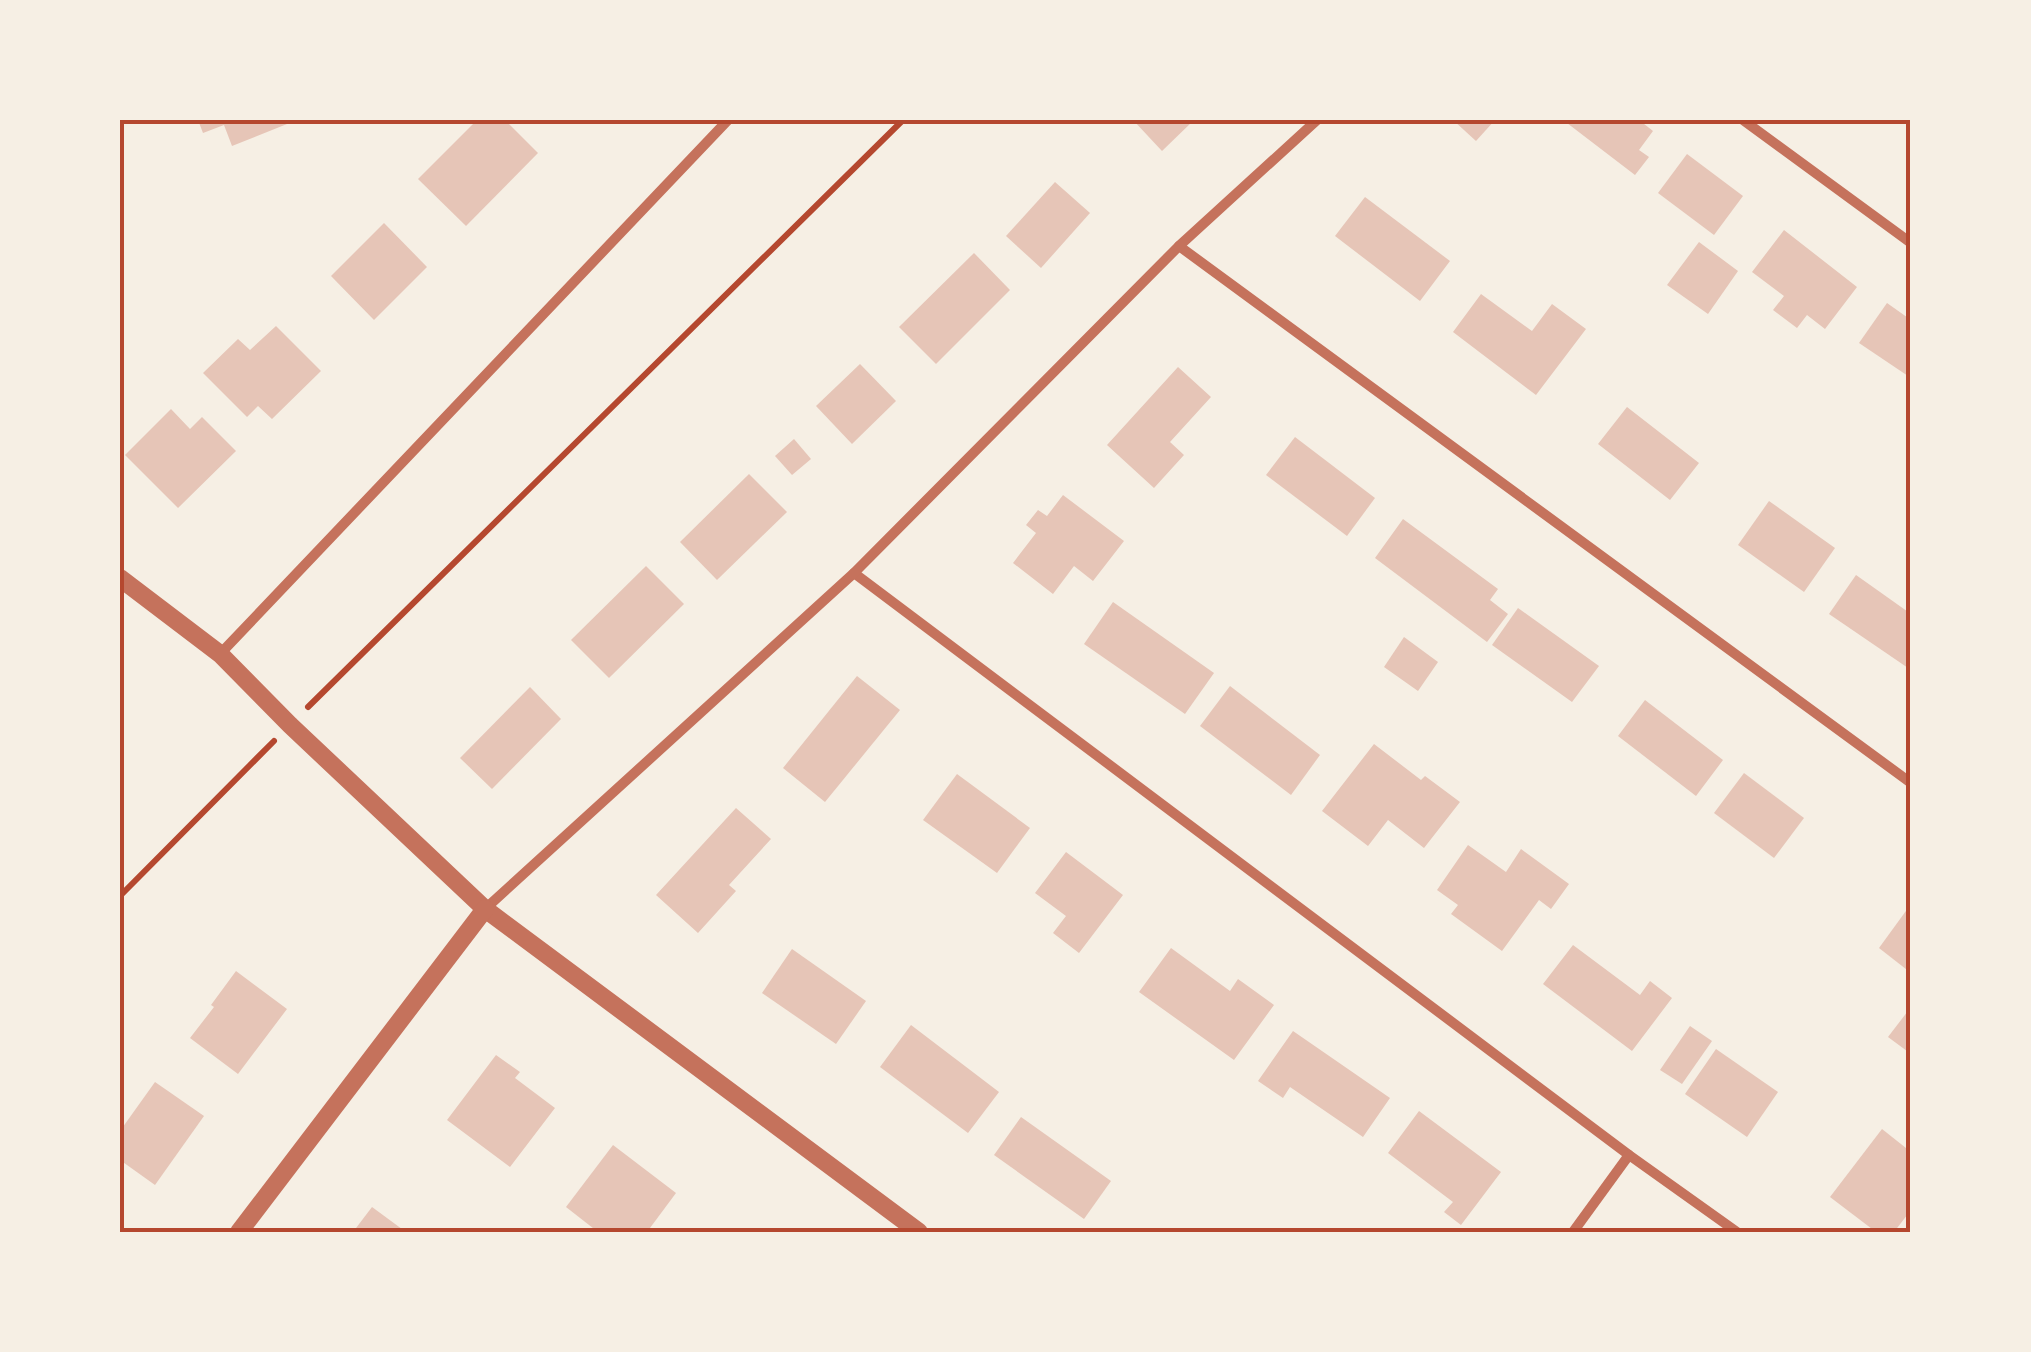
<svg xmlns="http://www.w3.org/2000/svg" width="2031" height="1352" font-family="'Nunito Sans',sans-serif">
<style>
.building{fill:#e6c5b7}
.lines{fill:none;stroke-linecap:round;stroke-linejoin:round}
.path{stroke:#b5482f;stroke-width:6}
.minor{stroke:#c5725c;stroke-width:10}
.tertiary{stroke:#c5725c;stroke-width:18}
.neatline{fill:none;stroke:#b5482f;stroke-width:4}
</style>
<rect width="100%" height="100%" fill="#f6efe4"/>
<g class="building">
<path d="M198 120H297L232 146 224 125 203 133Z"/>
<path d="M477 120H505L538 153 466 226 418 179Z"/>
<path d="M1133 120H1194L1162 151Z"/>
<path d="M1453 120H1495L1476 141Z"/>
<path d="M1569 120H1639L1653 131 1639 150 1649 157 1635 175 1567 123Z"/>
<path d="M1687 154 1743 196 1714 235 1658 193Z"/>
<path d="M1055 182 1090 213 1041 268 1006 236Z"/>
<path d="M1365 197 1450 261 1420 301 1335 236Z"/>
<path d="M384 223 427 267 374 320 331 276Z"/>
<path d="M1784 230 1857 287 1825 329 1807 315 1797 328 1773 310 1784 296 1752 272Z"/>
<path d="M1699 242 1738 271 1708 314 1667 285Z"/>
<path d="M974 253 1010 290 936 364 899 327Z"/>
<path d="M1481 294 1532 331 1552 304 1586 329 1536 395 1453 332Z"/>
<path d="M1887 303 1911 320V378L1859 343Z"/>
<path d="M276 326 321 371 272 419 258 406 247 417 203 373 238 339 250 350Z"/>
<path d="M860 364 896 401 852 444 816 406Z"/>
<path d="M1178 367 1211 397 1170 442 1184 455 1154 488 1107 445Z"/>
<path d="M1627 407 1699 463 1670 500 1598 444Z"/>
<path d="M171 409 190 429 202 417 236 451 178 508 125 455Z"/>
<path d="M1295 437 1375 498 1347 536 1266 475Z"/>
<path d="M794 439 811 459 792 475 775 456Z"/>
<path d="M749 474 787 512 717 580 680 542Z"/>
<path d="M1063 495 1124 541 1093 581 1074 566 1053 594 1013 563 1036 533 1026 525 1038 510 1047 516Z"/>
<path d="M1769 501 1835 548 1804 592 1738 545Z"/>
<path d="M1403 519 1498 589 1490 600 1508 614 1487 642 1375 558Z"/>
<path d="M646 566 684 604 609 678 571 640Z"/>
<path d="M1856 575 1911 614V670L1829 614Z"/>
<path d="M1113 602 1214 673 1185 714 1084 644Z"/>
<path d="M1518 608 1599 666 1572 702 1492 645Z"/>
<path d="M1404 637 1438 662 1418 691 1384 667Z"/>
<path d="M857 676 900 710 825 802 783 768Z"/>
<path d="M1230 686 1320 755 1291 795 1200 726Z"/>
<path d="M530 687 561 719 492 789 460 758Z"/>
<path d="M1645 700 1723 760 1696 796 1618 736Z"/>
<path d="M1374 744 1421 780 1425 776 1460 802 1424 848 1388 820 1368 846 1322 811Z"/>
<path d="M1744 773 1804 818 1774 858 1714 813Z"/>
<path d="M957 774 1030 828 997 873 923 820Z"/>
<path d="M736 808 771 839 729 885 736 891 698 933 656 895Z"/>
<path d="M1468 845 1506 872 1521 849 1569 884 1551 909 1539 900 1502 951 1451 914 1458 905 1437 890Z"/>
<path d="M1066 852 1123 895 1079 953 1053 933 1066 916 1035 893Z"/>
<path d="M1911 904V973L1879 948Z"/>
<path d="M1573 945 1640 995 1650 981 1672 998 1632 1051 1543 984Z"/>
<path d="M1171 948 1230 991 1238 979 1274 1005 1234 1060 1139 992Z"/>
<path d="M792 949 866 1001 836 1044 762 993Z"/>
<path d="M236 971 287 1009 238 1074 190 1038 214 1007 211 1005Z"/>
<path d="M1911 1007V1054L1888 1037Z"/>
<path d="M911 1025 999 1092 968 1133 880 1067Z"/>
<path d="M1690 1026 1712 1041 1682 1084 1660 1070Z"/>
<path d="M1293 1031 1390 1098 1363 1137 1290 1087 1283 1098 1258 1081Z"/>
<path d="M1716 1049 1778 1092 1747 1137 1685 1094Z"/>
<path d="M496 1055 520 1072 515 1078 555 1108 510 1167 447 1120Z"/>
<path d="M155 1082 204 1116 155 1185 120 1160V1131Z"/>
<path d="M1419 1111 1501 1172 1461 1225 1444 1212 1453 1202 1388 1153Z"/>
<path d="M1021 1117 1111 1181 1084 1219 994 1155Z"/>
<path d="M1882 1129 1911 1152V1210L1894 1232H1876L1830 1197Z"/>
<path d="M613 1145 676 1193 647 1232H598L566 1207Z"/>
<path d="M372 1207 406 1232H353Z"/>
</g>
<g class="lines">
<g class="path">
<path d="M308 707 903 120"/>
<path d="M120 896 274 741"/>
</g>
<g class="minor">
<path d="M1743 120 1911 243"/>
<path d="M1179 246 1911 783"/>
<path d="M854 573 1629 1155 1737 1232"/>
<path d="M220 654 728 120"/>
<path d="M485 909 854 573 1179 246 1317 120"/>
<path d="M1573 1232 1629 1155"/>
</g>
<g class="tertiary">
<path d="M120 578 220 654 290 725 485 909 919 1232"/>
<path d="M239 1232 485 909"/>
</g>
</g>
<rect width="2031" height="1352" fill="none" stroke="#f6efe4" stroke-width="245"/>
<rect x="122" y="122" width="1786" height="1108" class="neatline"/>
</svg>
